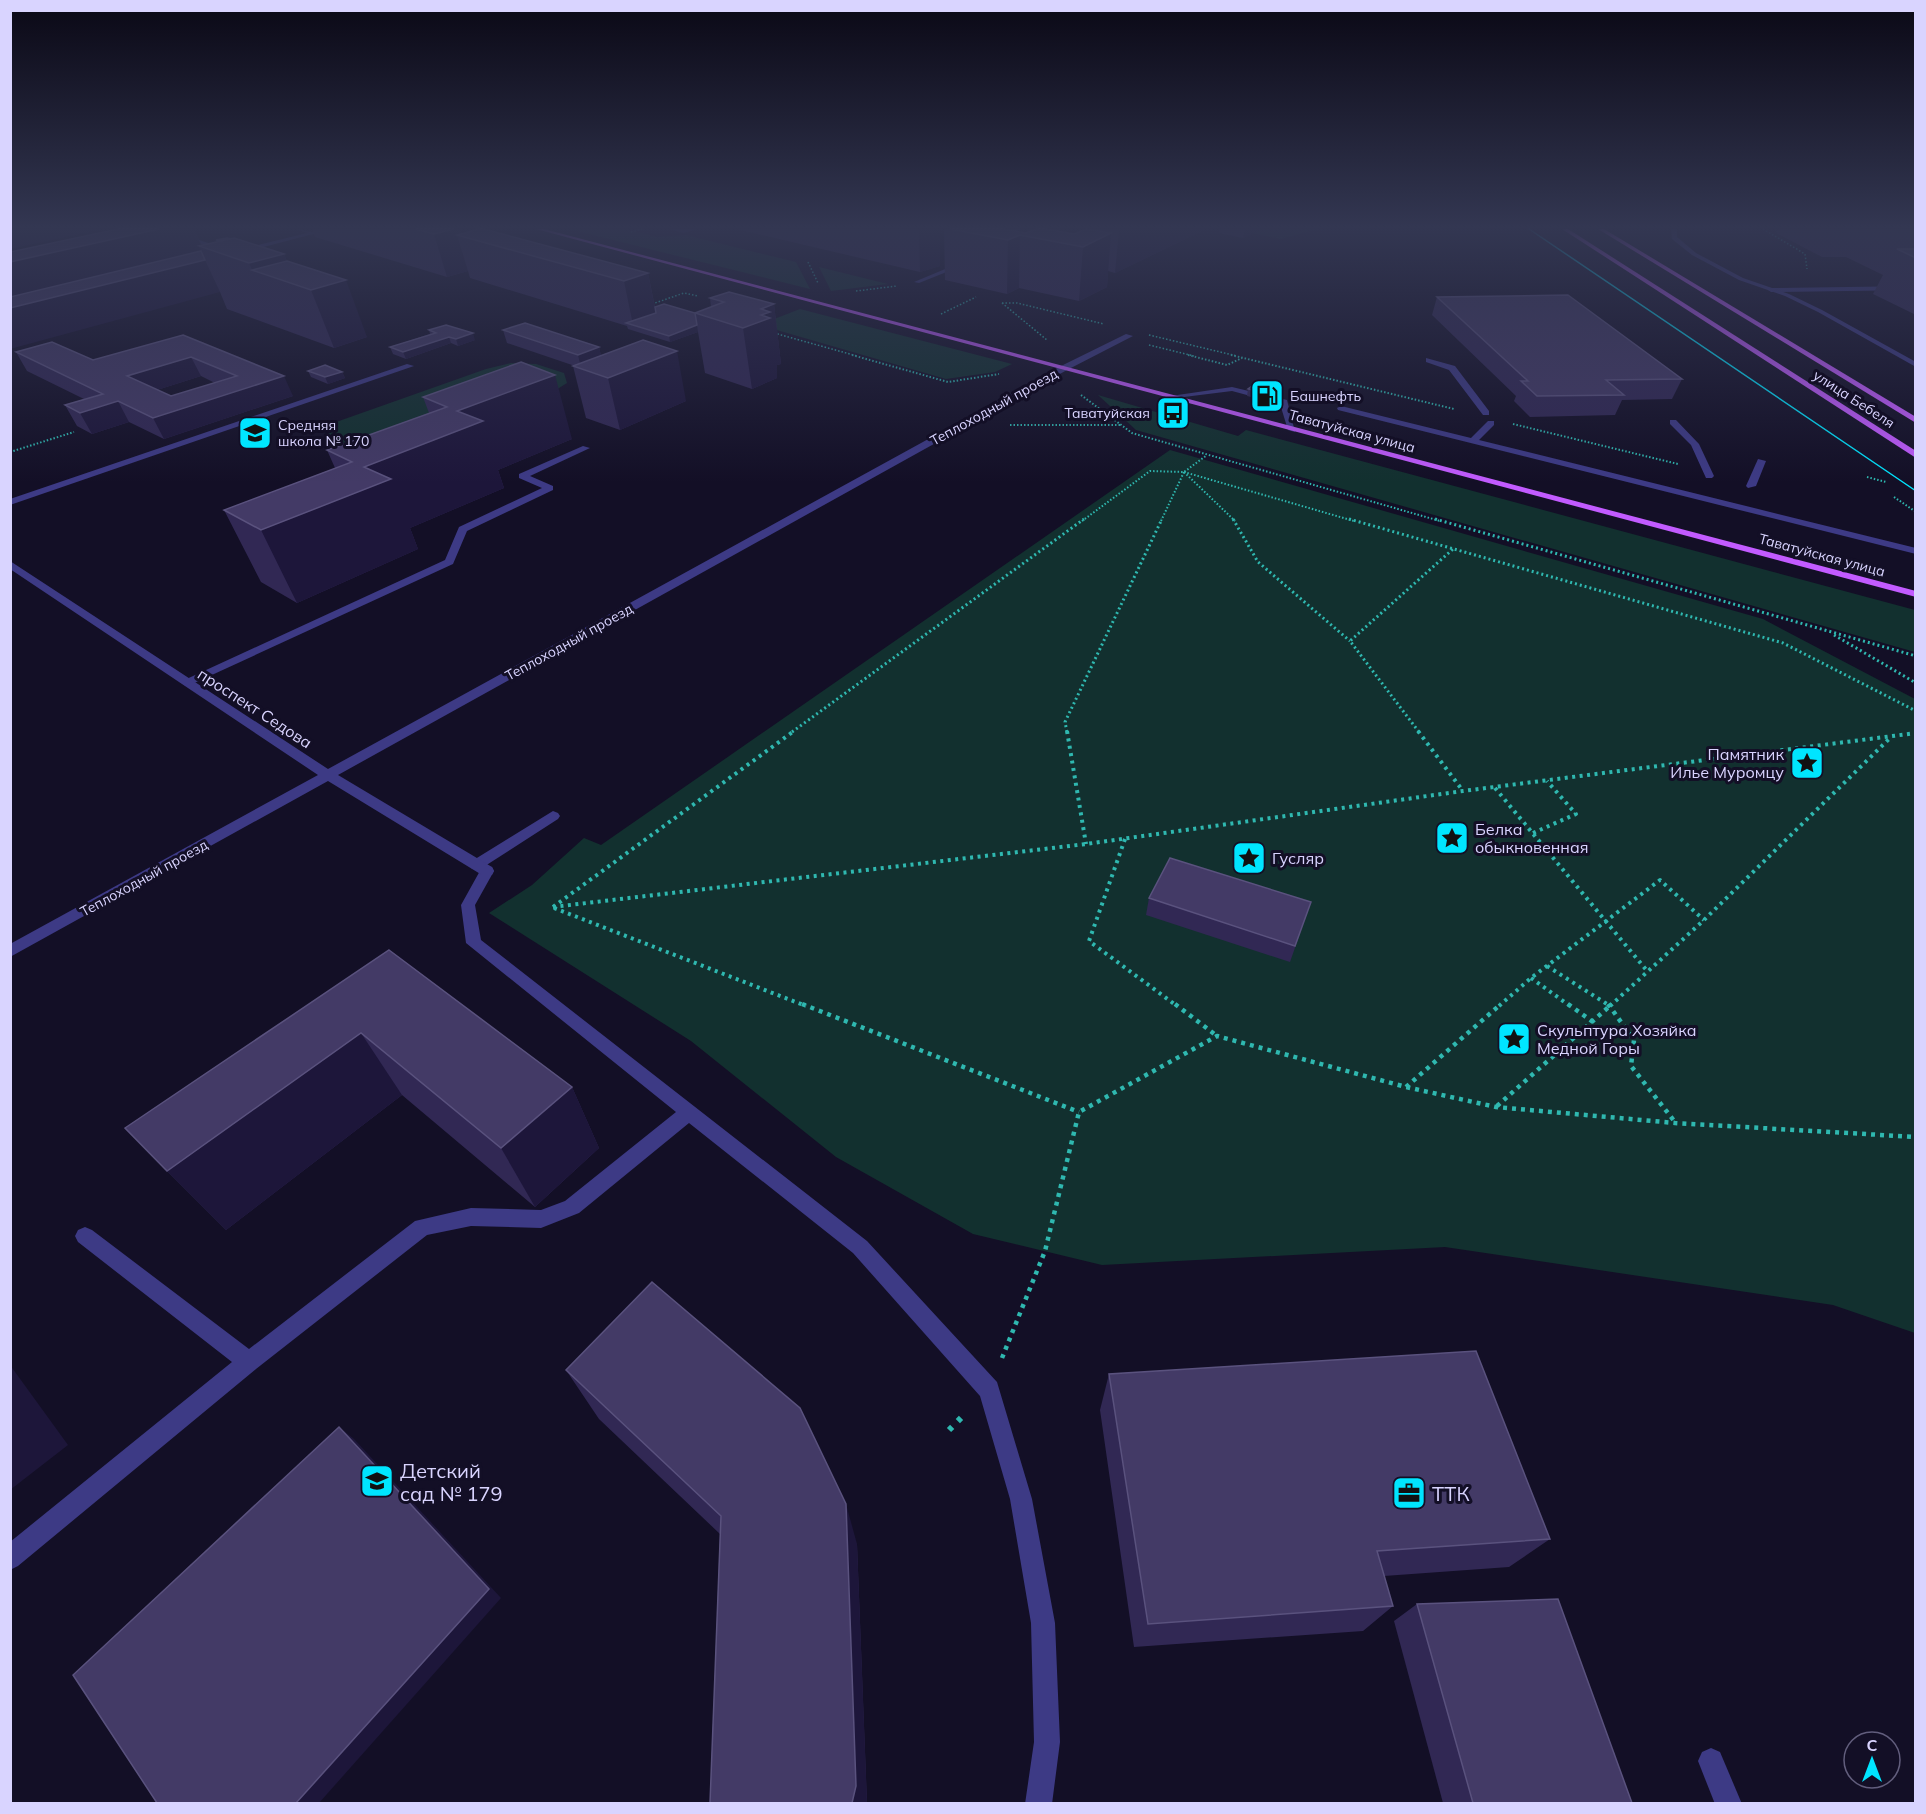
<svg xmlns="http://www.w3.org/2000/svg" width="1926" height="1814" font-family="Mulish,sans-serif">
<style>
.green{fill:#12302f}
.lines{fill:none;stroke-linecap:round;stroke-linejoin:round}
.path-far5{stroke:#2fb8b0;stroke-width:1.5;stroke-dasharray:1.5 2;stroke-linecap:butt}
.path-far4{stroke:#2fb8b0;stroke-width:2;stroke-dasharray:1.5 2;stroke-linecap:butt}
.path-far3{stroke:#2fb8b0;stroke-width:3;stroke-dasharray:2 3;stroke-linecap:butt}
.path-far2{stroke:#2fb8b0;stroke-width:4;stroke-dasharray:3 4.5;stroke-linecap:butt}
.path-far1{stroke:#2fb8b0;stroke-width:4.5;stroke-dasharray:4 5;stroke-linecap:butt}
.path{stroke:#2fb8b0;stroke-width:6;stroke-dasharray:4.5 8;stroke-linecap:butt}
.service{fill:#3d3a85;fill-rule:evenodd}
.minor{fill:#3d3a85;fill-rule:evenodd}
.primary{fill:#c25bff;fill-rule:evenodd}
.tram{stroke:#00e5ff;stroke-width:1.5}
.wall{fill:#312854;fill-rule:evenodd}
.shaded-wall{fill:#1d163a}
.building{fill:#433a66;stroke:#5a527e;stroke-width:1.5;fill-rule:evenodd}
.labels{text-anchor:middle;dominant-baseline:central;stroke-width:6;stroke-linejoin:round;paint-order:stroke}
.far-poi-label{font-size:14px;fill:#d9d4ff;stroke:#130f26;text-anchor:start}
.far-street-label{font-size:14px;fill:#d9d4ff;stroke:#130f26}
.street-label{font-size:16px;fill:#d9d4ff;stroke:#130f26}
.poi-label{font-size:16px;fill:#d9d4ff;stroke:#130f26;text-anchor:start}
.near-poi-label{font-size:20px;fill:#d9d4ff;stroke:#130f26;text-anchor:start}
</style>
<rect width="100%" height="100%" fill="#130f26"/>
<g class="green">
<path d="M569 229H625L657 237 686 235 796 262 810 289Z"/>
<path d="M1260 229H1318L1281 239 1252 233Z"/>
<path d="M819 267 888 284 831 291Z"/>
<path d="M800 309 1012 364 995 372 946 379 759 325Z"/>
<path d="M511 363 536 364 564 373 567 383 551 393 355 450 328 437 325 432 330 425 339 421 486 369Z"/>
<path d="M1098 395 1238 436 1246 430 1915 610V652L1136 430Z"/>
<path d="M1170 450 1763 619 1915 699V1333L1833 1305 1445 1247 1102 1265 973 1234 836 1157 691 1041 489 913 532 885 584 838 601 845Z"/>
</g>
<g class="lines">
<g class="path-far5">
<path d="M1763 229 1805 254 1807 269"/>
<path d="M631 232 642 229"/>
<path d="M808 262 818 283"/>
<path d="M856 291 897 286"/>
<path d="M1002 303H1017L1104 324"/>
<path d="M1002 303 1047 340"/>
<path d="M652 304 684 293 698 296"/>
<path d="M941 314 976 297"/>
<path d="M774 333 857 356"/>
<path d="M1149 335 1237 356"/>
<path d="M1149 345 1194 356"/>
</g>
<g class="path-far4">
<path d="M852 355 948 382 999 374"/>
<path d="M1188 355 1227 365 1242 358"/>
<path d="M1231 355 1454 409"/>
<path d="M1081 395 1132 433 1440 521"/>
<path d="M1513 424 1678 464"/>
<path d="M1010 425H1122"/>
<path d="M10 452 74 432"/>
<path d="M1184 472 1354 521"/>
<path d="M1184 472 1235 521"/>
<path d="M1867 477 1886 482"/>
<path d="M1894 497 1916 512"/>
<path d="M1082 521 1150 471 1184 472 1207 455"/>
<path d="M1161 521 1184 472"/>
</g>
<g class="path-far3">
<path d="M1233 519 1258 562 1350 641"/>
<path d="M1349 519 1783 643 1916 711"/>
<path d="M1435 519 1916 656"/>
<path d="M1834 635 1916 683"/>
<path d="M792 732 1084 519"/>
<path d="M1067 732 1065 722 1162 519"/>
<path d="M1419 732 1350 641 1453 549"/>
</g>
<g class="path-far2">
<path d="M1067 731 1086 844"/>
<path d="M1418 731 1463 791"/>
<path d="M1495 788 1648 972"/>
<path d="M1533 833 1576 814 1547 781"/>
<path d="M1125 839 1089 941 1177 1006"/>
<path d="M553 907 1086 844 1463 791 1916 733"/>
<path d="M553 907 794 731"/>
<path d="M554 908 806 1006"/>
<path d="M1547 966 1610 1006"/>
<path d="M1531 978 1570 1006"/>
<path d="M1499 1006 1531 978 1660 880 1704 920"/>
<path d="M1610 1006 1704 920 1890 738"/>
</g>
<g class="path-far1">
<path d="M802 1004 1079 1112"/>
<path d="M1175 1004 1217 1036"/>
<path d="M1568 1004 1593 1022"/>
<path d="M1608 1004 1634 1040 1631 1066 1675 1122"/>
<path d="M1406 1087 1501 1004"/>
<path d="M1497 1106 1612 1004"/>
<path d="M1002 1358 1045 1251 1079 1112 1217 1036 1406 1087 1496 1107 1675 1123 1916 1137"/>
</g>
<path class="path" d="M949 1430 966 1413"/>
<g class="service">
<path d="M157 229H165L233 251 307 233 296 229 317 233 233 255Z"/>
<path d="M669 229H697L684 233Z"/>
<path d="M1015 229H1022L998 238 993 237Z"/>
<path d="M962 262 964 265 919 283 914 282Z"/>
<path d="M1916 286V290L1771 292 1768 290 1771 288Z"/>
<path d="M1426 358 1455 366 1489 411V415H1483L1449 370 1426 362Z"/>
<path d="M407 364 414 366 10 505V499Z"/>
<path d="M1232 387 1287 400 1295 432 1288 430 1280 404 1232 391 1168 399 1164 397Z"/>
<path d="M1341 406 1471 438 1488 421H1494V425L1479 440 1916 548V554L1338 410 1337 408Z"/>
<path d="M1670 420H1676L1699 444 1714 476 1712 478H1706L1691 445 1670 424Z"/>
<path d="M583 446 590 448 530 476 553 486V490L467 531 453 564 190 685 186 686 180 682 445 560 459 527 542 488 519 478V474Z"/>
<path d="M1758 459 1766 461 1756 486 1748 488 1746 486Z"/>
<path d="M553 811 558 813 560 816 558 819 485 866 492 867 494 871 475 905 481 940 867 1241 997 1382 1032 1499 1055 1623 1060 1742 1052 1804H1025L1034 1742 1031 1623 1010 1499 980 1396 853 1253 689 1123 579 1213 541 1228 471 1226 427 1235 256 1369 18 1566 10 1570V1542L232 1362 78 1242 75 1236 78 1230 85 1227 92 1230 249 1349 415 1221 471 1208 541 1210 565 1201 676 1112 466 943 461 905 481 869H472L470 865 472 861Z"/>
<path d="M1711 1748 1720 1752 1742 1804H1715L1698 1761 1702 1752Z"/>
</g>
<g class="minor">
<path d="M1671 229H1677V237L1696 253 1743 278 1789 294 1822 310 1916 362V367L1818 312 1785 296 1739 280 1692 255 1672 239Z"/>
<path d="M1126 334 1133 336 1067 370 338 775 492 867 494 871 492 875H482L328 781 10 957V944L318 775 10 569V561L328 769 1061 366Z"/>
</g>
<g class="primary">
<path d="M536 229H544L1916 591V597Z"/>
<path d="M1562 229H1568L1916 451V458Z"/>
<path d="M1598 229H1604L1916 417V423Z"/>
</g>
<path class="tram" d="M1529 229 1916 491"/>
</g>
<g class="wall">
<path d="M118 229H194L202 246 217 242 216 240 284 254 287 261 367 337 334 348 227 309 220 292Z"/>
<path d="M312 229H460L461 233 648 273 655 307 695 313 711 307 710 298 774 304 781 364 777 365V378L752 389 705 373 698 332 670 342 628 329 627 326 470 278 468 271 447 277 315 237Z"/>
<path d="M736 229H940V266L920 272Z"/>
<path d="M944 229H1003L1026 233 1029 232H1028V229H1062L1057 231 1074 234 1093 230V229H1204V230L1115 273 1108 271 1107 287 1079 301 1019 288 1007 294 945 280Z"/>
<path d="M1220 229H1261L1243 238 1219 233Z"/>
<path d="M1778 229H1916V315L1873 294 1883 275 1846 257H1822L1776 233Z"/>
<path d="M1437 297 1682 379 1672 399 1622 400 1615 415 1530 417 1514 401 1516 396 1432 315Z"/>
<path d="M429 330 475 340 458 346 451 343 406 359 393 354 390 347 430 334Z"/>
<path d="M503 330 599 347 601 356 686 401 620 430 586 418 573 366H575L507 343Z"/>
<path d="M183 335 293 396 164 439 129 422 92 434 77 426 65 405 84 399 27 371 16 352 93 360ZM201 376 215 383 171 396 157 390Z"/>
<path d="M308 371 342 372 345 378 328 384 311 377Z"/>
<path d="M1248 389H1276L1274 396 1268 401 1247 396Z"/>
<path d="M423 397 572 439 498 470 504 488 410 528 418 549 297 603 261 582 224 510 335 468 327 450 429 413Z"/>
<path d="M1149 898 1311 902 1290 962 1146 915Z"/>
<path d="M389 950 572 1087 599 1148 535 1207 402 1095 226 1230 167 1171Z"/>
<path d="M566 1370 857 1544 867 1803H710L720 1534 599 1419Z"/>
<path d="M1109 1374 1550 1539 1509 1567 1384 1576 1393 1606 1363 1631 1134 1647 1100 1410Z"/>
<path d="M1417 1604 1632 1803H1443L1394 1621Z"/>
</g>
<g class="shaded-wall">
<path d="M10 229H103L10 249Z"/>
<path d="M159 229H194L202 248 199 246 202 253 10 300V262Z"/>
<path d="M454 229H460L462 236 457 235 468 271 447 277 434 234Z"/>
<path d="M919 229H940V266L920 272Z"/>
<path d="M1046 229H1062L1045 235Z"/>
<path d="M1121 229H1204V230L1115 273 1119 230Z"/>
<path d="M1245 229H1261L1243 238Z"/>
<path d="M1111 233 1107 287 1079 301 1083 247Z"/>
<path d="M1020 235 1019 288 1007 294 1008 240Z"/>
<path d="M284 254 296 285 252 270 249 263Z"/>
<path d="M205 260 220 292 10 349V308Z"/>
<path d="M648 273 657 319 633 325 624 281Z"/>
<path d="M346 280 367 337 334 348 311 290Z"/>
<path d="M774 304 781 364 777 365V378L752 389 743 328 761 309Z"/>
<path d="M697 325 698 332 670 342 669 336Z"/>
<path d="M473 333 475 340 458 346 456 339Z"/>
<path d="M449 337 451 343 406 359 403 352Z"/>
<path d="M599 347 602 360 581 368 578 355Z"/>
<path d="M677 351 686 401 620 430 608 378Z"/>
<path d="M191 357 201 376 138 396 127 376Z"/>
<path d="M342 372 345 378 328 384 325 377Z"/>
<path d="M555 375 572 439 498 470 504 488 410 528 418 549 297 603 261 530 364 467 457 411Z"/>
<path d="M284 376 293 396 164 439 153 418Z"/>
<path d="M1276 389 1274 396 1268 401 1269 394Z"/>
<path d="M118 401 129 422 92 434 80 413Z"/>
<path d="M361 1033 402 1095 226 1230 167 1171Z"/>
<path d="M572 1087 599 1148 535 1207 501 1148Z"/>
<path d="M10 1365 68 1445 10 1490Z"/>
<path d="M339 1427 354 1439 501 1598 319 1803H296Z"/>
<path d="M846 1504 857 1544 867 1803H852Z"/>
</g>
<g class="building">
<path d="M118 229H159L10 262V252Z"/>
<path d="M415 229H454L434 234Z"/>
<path d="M479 229H484L648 273 624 281 457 235Z"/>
<path d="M950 229H1003L1026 233 1037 229H1046L1074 234 1086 229 1111 233 1083 247 1020 235 1008 240Z"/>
<path d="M227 238 231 239 220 241 216 240Z"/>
<path d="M234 238 284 254 249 263 199 246Z"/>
<path d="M1897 249H1916V258Z"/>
<path d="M201 251 205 260 10 308V297Z"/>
<path d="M287 261 346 280 311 290 252 270Z"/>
<path d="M729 292 774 304 761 309 770 312 761 315 770 318 743 328 695 313 724 302 710 298Z"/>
<path d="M1568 295 1682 379 1606 380 1624 395 1537 396 1521 381H1528L1437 297Z"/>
<path d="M664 304 695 313 697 325 669 336 626 323 656 313 655 307Z"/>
<path d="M525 323 599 347 578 355 503 330Z"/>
<path d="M446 325 473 333 456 339 449 337 403 352 390 347 436 333 429 330Z"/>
<path d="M183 335 284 376 153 418 118 401 80 413 65 405 103 394 16 352 52 342 93 360ZM191 357 237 376 171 396 127 376Z"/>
<path d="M643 340 677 351 608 378 573 366Z"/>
<path d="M521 362 555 375 457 411 483 421 364 467 391 479 261 530 224 510 352 462 327 450 447 407 423 397Z"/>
<path d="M325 365 342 372 325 377 308 371Z"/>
<path d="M1255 384 1276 389 1269 394 1248 389Z"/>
<path d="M1170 858 1311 902 1295 946 1149 898Z"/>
<path d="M389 950 572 1087 501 1148 361 1033 167 1171 125 1128Z"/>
<path d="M652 1282 800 1408 846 1504 856 1786 852 1803H710L721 1516 566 1370Z"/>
<path d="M1476 1351 1550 1539 1377 1551 1393 1606 1148 1624 1109 1374Z"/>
<path d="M339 1427 489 1589 296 1803H157L73 1675Z"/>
<path d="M1558 1599 1632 1803H1473L1417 1604Z"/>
</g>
<linearGradient id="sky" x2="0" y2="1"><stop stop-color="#0a0815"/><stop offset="0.47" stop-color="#333752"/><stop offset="1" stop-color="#333752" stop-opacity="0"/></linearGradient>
<rect width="1926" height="483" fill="url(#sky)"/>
<defs>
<symbol id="fuel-square" viewBox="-11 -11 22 22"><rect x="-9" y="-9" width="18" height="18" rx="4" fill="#00e5ff" stroke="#130f26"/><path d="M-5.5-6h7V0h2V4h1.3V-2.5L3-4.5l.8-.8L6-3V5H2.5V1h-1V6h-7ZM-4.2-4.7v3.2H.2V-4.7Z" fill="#111"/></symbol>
<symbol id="bus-square" viewBox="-11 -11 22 22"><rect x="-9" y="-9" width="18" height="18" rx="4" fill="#00e5ff" stroke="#130f26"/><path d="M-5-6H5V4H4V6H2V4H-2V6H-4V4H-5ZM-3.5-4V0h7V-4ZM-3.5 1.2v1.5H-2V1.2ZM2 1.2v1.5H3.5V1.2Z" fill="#111"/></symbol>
<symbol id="school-square" viewBox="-11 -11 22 22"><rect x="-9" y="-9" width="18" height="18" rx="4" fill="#00e5ff" stroke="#130f26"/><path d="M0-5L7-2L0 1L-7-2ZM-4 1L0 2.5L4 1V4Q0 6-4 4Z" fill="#111"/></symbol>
<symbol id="sight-square" viewBox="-11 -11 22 22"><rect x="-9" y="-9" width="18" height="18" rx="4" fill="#00e5ff" stroke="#130f26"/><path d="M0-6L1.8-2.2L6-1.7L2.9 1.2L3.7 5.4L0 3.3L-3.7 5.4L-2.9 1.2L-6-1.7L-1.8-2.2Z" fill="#111"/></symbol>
<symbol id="office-square" viewBox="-11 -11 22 22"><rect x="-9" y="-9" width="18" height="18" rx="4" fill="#00e5ff" stroke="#130f26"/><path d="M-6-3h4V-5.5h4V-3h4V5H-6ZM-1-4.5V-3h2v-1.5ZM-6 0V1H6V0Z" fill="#111"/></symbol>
</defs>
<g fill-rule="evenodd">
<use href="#fuel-square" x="1248" y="377" width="38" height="38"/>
<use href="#bus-square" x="1154" y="394" width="38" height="38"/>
<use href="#school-square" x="236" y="414" width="38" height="38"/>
<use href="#sight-square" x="1788" y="744" width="38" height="38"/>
<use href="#sight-square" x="1433" y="819" width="38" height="38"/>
<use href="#sight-square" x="1230" y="839" width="38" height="38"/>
<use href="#sight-square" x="1495" y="1020" width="38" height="38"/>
<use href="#school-square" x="358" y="1462" width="38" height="38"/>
<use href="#office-square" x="1390" y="1474" width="38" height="38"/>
</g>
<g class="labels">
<g class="far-poi-label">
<text x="1290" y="396">Башнефть</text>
<text x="1150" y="413" text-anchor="end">Таватуйская</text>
<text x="278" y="425">Средняя<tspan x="278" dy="16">школа № 170</tspan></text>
</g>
<g class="far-street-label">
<text transform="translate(1854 399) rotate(33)">улица Бебеля</text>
<text transform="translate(994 407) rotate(-29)">Теплоходный проезд</text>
<text transform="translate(1352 431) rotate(15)">Таватуйская улица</text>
<text transform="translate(1822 555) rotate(15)">Таватуйская улица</text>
<text transform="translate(569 642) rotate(-29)">Теплоходный проезд</text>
<text transform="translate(144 878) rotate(-29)">Теплоходный проезд</text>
</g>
<g class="street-label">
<text transform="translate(255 708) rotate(33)">проспект Седова</text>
</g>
<g class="poi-label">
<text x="1784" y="754" text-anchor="end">Памятник<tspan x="1784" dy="18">Илье Муромцу</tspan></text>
<text x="1475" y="829">Белка<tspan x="1475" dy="18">обыкновенная</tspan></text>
<text x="1272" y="858">Гусляр</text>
<text x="1537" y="1030">Скульптура Хозяйка<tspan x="1537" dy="18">Медной Горы</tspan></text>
</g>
<g class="near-poi-label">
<text x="400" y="1470">Детский<tspan x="400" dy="23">сад № 179</tspan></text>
<text x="1432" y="1493">ТТК</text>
</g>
</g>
<rect width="1926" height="1814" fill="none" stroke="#d9d4ff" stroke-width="24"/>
<g transform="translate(1872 1760)"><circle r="28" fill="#130f26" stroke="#625e7d" stroke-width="1.5"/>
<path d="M0-4.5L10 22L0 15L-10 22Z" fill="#00e5ff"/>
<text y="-9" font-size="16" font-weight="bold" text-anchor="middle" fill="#d9d4ff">С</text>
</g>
</svg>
